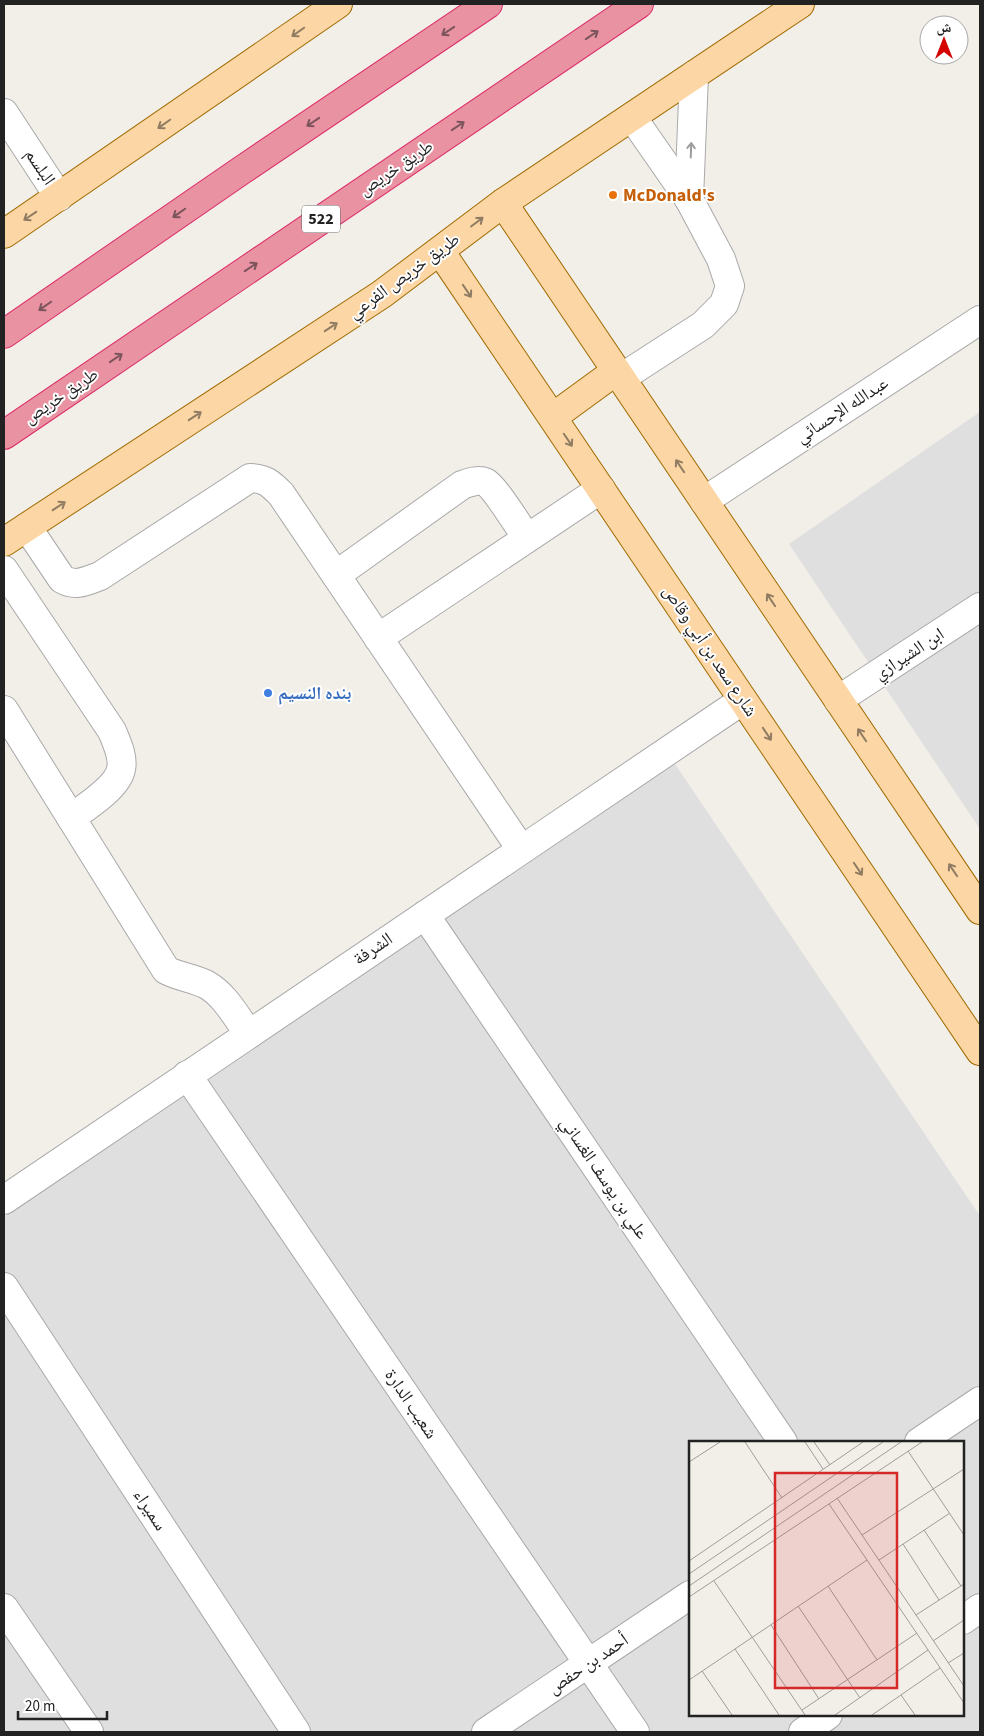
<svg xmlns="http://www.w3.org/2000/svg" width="984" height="1736" font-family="'Source Sans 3','Noto Naskh Arabic',sans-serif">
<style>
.residential{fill:#e0dfdf;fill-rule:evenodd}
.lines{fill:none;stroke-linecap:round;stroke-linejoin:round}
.minor-casing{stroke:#a9a9a9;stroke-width:30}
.major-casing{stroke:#a06b00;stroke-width:30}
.highway-casing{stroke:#dc2a67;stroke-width:30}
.minor{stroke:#fff;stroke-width:28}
.major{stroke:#fcd6a4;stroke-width:28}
.highway{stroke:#e892a2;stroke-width:28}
.oneway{stroke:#7b545c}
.oneway2{stroke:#8f7c63}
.oneway3{stroke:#9c9c9c}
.food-dot{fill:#e8710a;stroke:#fff;stroke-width:2}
.shop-dot{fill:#3f7fe0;stroke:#fff;stroke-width:2}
.labels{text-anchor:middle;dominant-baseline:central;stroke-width:4;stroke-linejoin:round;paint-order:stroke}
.shield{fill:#fff;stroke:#646464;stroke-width:1}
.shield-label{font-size:16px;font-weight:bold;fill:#222}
.street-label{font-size:18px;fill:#222;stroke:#fff}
.food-label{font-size:18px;font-weight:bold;fill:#c56008;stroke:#fff;text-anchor:start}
.shop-label{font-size:18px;font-weight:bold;fill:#366cbe;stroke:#fff;text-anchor:start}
.inset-road{fill:none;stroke:#9f9d99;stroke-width:1}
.view{fill:#d62828;fill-opacity:0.15;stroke:#d62828;stroke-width:2.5}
.inset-edge{fill:none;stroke:#222;stroke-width:2.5}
</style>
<rect width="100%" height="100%" fill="#f2efe9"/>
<g class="residential">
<path d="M980 412V829L789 544Z"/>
<path d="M673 761 980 1216V1732H4V1217ZM690 1442H963V1715H690Z"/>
</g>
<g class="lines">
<defs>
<g id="minor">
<path d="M4 113 59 197"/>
<path d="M689 199 694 75"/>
<path d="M621 378 703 325 724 304 730 286 721 259 689 199 632 117"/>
<path d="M704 501 980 320"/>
<path d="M27 527 62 579C76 587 86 581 100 576L250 478C265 478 271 484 281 494L521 849"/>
<path d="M4 570 112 731C116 741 124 757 121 769 118 787 86 807 71 818"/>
<path d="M336 575 462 485C468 483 478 479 485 482 495 487 519 527 527 538"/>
<path d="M378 638 601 489"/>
<path d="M838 700 980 607"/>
<path d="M4 710 166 970C179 977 194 978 207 985 225 995 237 1018 249 1034"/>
<path d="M425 915 783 1442"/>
<path d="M187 1075 635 1732"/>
<path d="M4 1200 743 700"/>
<path d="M4 1287 296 1732"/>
<path d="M919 1442 980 1401"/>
<path d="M4 1608 89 1732"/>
<path d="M963 1620 980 1608"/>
<path d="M486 1732 690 1595"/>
<path d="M803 1732 828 1715"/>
</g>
<g id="major">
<path d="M503 203 980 910"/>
<path d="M4 234 338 4"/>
<path d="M440 251 980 1051"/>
<path d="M553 417 616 371"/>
<path d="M4 542 382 294 503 203 800 4"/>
</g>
<g id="highway">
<path d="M4 334 242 170 488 4"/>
<path d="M4 435 639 4"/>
</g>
</defs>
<use href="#minor" class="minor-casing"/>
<use href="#major" class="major-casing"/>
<use href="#highway" class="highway-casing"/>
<use href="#minor" class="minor"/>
<use href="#major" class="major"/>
<use href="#highway" class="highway"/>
</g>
<defs><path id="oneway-shaft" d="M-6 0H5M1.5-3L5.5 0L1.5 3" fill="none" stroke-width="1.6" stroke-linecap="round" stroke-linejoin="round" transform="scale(1.25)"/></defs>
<g class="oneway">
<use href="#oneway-shaft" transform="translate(448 31) rotate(146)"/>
<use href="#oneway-shaft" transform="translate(592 35) rotate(-34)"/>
<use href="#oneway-shaft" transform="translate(313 122) rotate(146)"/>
<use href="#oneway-shaft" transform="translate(458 126) rotate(-34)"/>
<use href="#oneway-shaft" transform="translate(179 213) rotate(145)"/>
<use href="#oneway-shaft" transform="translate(251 267) rotate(-34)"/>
<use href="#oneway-shaft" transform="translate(45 306) rotate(145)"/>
<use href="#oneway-shaft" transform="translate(116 358) rotate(-34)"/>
</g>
<g class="oneway2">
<use href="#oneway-shaft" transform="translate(298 32) rotate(145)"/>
<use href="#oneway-shaft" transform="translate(164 124) rotate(145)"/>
<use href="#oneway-shaft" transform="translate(30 216) rotate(146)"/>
<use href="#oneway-shaft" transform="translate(477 222) rotate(-37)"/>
<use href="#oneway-shaft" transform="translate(467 291) rotate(56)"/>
<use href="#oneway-shaft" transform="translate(331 327) rotate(-33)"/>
<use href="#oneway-shaft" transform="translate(195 416) rotate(-33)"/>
<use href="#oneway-shaft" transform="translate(568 440) rotate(56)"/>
<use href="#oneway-shaft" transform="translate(680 466) rotate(-124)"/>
<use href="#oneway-shaft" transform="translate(59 506) rotate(-33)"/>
<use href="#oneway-shaft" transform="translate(771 600) rotate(-124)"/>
<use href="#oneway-shaft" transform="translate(767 734) rotate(56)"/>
<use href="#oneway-shaft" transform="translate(862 735) rotate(-124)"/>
<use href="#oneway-shaft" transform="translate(858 869) rotate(56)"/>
<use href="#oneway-shaft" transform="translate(953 870) rotate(-124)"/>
</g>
<use class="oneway3" href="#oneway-shaft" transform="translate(691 150) rotate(-88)"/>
<circle class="food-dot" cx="613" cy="195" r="5"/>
<circle class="shop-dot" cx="268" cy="693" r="5"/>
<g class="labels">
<rect class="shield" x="302" y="205.5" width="38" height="27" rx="4"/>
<g class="shield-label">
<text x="321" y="219">522</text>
</g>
<g class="street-label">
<text transform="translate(40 167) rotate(56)">البلسم</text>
<text transform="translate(396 168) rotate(-34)">طريق خريص</text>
<text transform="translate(404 276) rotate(-36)">طريق خريص الفرعي</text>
<text transform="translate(61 396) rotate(-34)">طريق خريص</text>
<text transform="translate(842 410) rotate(-33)">عبدالله الإحسائي</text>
<text transform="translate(710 651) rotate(56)">شارع سعد بن أبي وقاص</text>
<text transform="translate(909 654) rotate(-33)">ابن الشيرازي</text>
<text transform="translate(373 949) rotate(-34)">الشرفة</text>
<text transform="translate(604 1178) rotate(56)">علي بن يوسف الغساني</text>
<text transform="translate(411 1404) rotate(56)">شعيب الدارة</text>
<text transform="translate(150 1510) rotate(57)">سميراء</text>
<text transform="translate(588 1664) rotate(-34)">أحمد بن حفص</text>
</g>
<g class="food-label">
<text x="623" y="195">McDonald's</text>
</g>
<g class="shop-label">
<text x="278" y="693">بنده النسيم</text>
</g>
</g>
<g transform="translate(689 1441)">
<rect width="275" height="275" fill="#f2efe9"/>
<path class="inset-road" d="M56 1 93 57M116 1 134 28M125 1 141 24M219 10 275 94M0 21 31 1M148 57 275 245M140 63 275 262M235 89 272 145M173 94 275 28M214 103 250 159M190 119 261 72M0 120 174 1M0 133 194 1M25 140 116 274M0 145 212 1M139 145 188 219M0 156 233 1M109 165 171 257M227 174 275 143M82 184 130 258M244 200 275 179M46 208 90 274M259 222 275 212M13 230 43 274M0 239 178 119M212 254 226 274M113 269 228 192M146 274 239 209M183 274 251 227"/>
<path class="view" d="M86 32H208V247H86Z"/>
<rect width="275" height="275" class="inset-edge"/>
</g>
<rect width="984" height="1736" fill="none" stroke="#222222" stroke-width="10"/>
<g transform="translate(944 40)"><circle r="24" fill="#ffffff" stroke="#a7a7a7"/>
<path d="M0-4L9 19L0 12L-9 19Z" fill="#d40000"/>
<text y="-8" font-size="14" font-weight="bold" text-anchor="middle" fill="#222222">ش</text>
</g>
<path d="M18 1711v8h89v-8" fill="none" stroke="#222222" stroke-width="2.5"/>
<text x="25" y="1711" font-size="15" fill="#222222" stroke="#ffffff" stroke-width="4" paint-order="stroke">20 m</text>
</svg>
